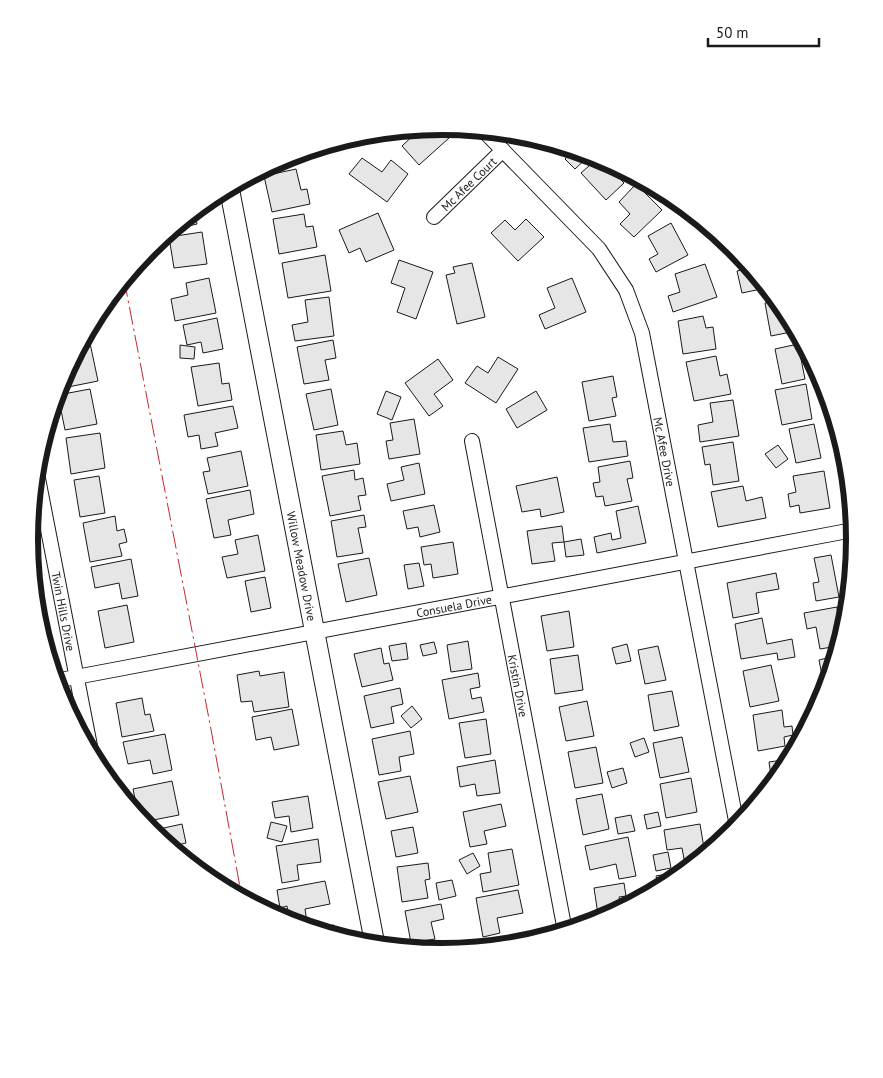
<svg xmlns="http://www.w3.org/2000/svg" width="883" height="1078" font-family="'PT Sans',sans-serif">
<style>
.building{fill:#e6e6e6;stroke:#1a1a1a}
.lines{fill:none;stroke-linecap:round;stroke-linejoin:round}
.street-casing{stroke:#1a1a1a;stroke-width:16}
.secondary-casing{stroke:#1a1a1a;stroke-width:21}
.street{stroke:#fff;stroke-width:14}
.secondary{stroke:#fff;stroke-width:19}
.power{stroke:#c62828;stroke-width:1;stroke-dasharray:18 4 2.5 4;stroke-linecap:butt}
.labels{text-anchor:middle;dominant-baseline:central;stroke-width:4;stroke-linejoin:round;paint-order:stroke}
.street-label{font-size:12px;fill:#1a1a1a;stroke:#fff}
.rim{fill:none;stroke:#1a1a1a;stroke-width:6}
</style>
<rect width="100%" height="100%" fill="#fff"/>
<g class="building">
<path d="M439 127 449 138 419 165 402 146 421 128Z"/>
<path d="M560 146 590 155 575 169 565 159 569 155Z"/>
<path d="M293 155 295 164 264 171 263 169 284 158Z"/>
<path d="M599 157 620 169 622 171 617 176 624 183 606 200 581 173Z"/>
<path d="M362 158 382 172 391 160 408 174 387 202 349 174Z"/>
<path d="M296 169 301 190 307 189 310 204 272 212 264 176Z"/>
<path d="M636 184 662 210 634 237 620 224 630 214 619 202Z"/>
<path d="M194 210 197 224 180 228 179 223Z"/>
<path d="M378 213 394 250 366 262 360 248 349 253 339 230Z"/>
<path d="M304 214 306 227 313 226 317 247 279 254 273 219Z"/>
<path d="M526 219 544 237 518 261 491 233 505 220 515 230Z"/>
<path d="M671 223 688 255 656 272 649 259 658 254 648 236Z"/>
<path d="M202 232 207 264 174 268 169 237Z"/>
<path d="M325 255 331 291 288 298 282 263Z"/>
<path d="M399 260 433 272 416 319 397 312 405 288 391 283Z"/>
<path d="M472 263 485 317 457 324 446 275 455 273 453 267Z"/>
<path d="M705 264 717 297 673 312 668 296 680 292 675 274Z"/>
<path d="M751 268 766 288 742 293 737 271Z"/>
<path d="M209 278 216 313 175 321 171 299 188 295 186 283Z"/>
<path d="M572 278 586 312 545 329 539 315 555 308 547 288Z"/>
<path d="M329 297 334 336 295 341 292 325 308 322 305 300Z"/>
<path d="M777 301 785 310 796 331 771 336 765 303Z"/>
<path d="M703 316 706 328 713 327 716 349 683 354 678 321Z"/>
<path d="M217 318 223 349 203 353 201 342 187 345 183 325Z"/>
<path d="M333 340 336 358 325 360 329 380 304 384 297 347Z"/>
<path d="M90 343 98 381 58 389 60 381 66 370 73 369 71 361 79 345Z"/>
<path d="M798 344 805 379 782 384 775 349Z"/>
<path d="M180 345 195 347 194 359 180 358Z"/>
<path d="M716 356 720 376 727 374 731 394 694 401 686 362Z"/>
<path d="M498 357 518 369 496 403 465 383 477 366 488 373Z"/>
<path d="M438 359 453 380 434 394 443 406 429 416 405 383Z"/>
<path d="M219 363 222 384 229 383 232 400 198 406 191 367Z"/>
<path d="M613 376 617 397 612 398 616 416 589 421 582 382Z"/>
<path d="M806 384 812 419 782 425 775 390Z"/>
<path d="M90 389 97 424 65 430 58 395Z"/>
<path d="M331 389 338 425 314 430 306 394Z"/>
<path d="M386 391 401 397 392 420 377 414Z"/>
<path d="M536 391 547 410 517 428 506 409Z"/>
<path d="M733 400 739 436 700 442 698 425 713 422 710 403Z"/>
<path d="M233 406 238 428 215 433 218 446 201 449 199 435 188 437 184 415Z"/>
<path d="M414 419 420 454 389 459 386 441 393 440 390 423Z"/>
<path d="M610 424 613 442 626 441 628 456 589 462 583 428Z"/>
<path d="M814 424 821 458 796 463 789 429Z"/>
<path d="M343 431 346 445 357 443 360 464 321 470 316 435Z"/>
<path d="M100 433 105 468 71 474 66 438Z"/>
<path d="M733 442 739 481 713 485 710 464 705 465 702 447Z"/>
<path d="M778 445 788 459 776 468 765 454Z"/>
<path d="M241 451 248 486 208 494 203 472 210 471 207 458Z"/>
<path d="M630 461 633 478 627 479 632 501 605 506 603 496 596 497 593 483 600 482 598 467Z"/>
<path d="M419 463 425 494 391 501 387 484 404 480 401 467Z"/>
<path d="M354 470 355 480 363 478 366 495 358 496 361 510 330 516 322 476Z"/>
<path d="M824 471 830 508 800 513 799 505 790 507 788 494 796 492 793 476Z"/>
<path d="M99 476 105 513 80 517 74 480Z"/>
<path d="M557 477 564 512 541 517 540 509 522 512 516 486Z"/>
<path d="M743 486 746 501 762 497 766 518 718 527 711 492Z"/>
<path d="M250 490 254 514 228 520 231 535 214 538 206 499Z"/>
<path d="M434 505 440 532 420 537 418 527 407 529 403 511Z"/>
<path d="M638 506 646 543 597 553 594 537 611 533 612 540 621 538 616 511Z"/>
<path d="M364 515 366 527 358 528 363 553 337 557 331 521Z"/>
<path d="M115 516 117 531 124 529 127 542 119 544 122 556 90 562 83 523Z"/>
<path d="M562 526 564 542 552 543 555 561 532 564 527 531Z"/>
<path d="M258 535 265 571 227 578 222 557 238 554 235 540Z"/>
<path d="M581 539 584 555 566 557 564 542Z"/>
<path d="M453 542 458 574 433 578 431 564 424 565 421 547Z"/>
<path d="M831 555 839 597 816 601 813 583 819 582 814 558Z"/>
<path d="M369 558 377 595 346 602 338 564Z"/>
<path d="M131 559 138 596 122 599 119 583 95 588 91 567Z"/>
<path d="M419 563 424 586 408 589 404 565Z"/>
<path d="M776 573 779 589 756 593 759 613 733 618 727 583Z"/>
<path d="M265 577 271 608 251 612 245 581Z"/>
<path d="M127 605 134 642 105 648 98 611Z"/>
<path d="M837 607 838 616 847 614 846 620 838 646 820 649 816 627 807 629 804 613Z"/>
<path d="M569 611 574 647 547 651 541 616Z"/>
<path d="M762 618 767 644 792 639 795 657 778 660 777 653 741 659 735 624Z"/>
<path d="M468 641 472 669 451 672 447 645Z"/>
<path d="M434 642 437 653 423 656 420 645Z"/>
<path d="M406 643 408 659 392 661 389 646Z"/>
<path d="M627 644 631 661 616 664 612 648Z"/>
<path d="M658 646 666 680 645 684 638 650Z"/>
<path d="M381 648 384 664 389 663 393 680 362 687 354 654Z"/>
<path d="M578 655 583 690 555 694 550 659Z"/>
<path d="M835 656 825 691 819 660Z"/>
<path d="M771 665 779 701 750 707 743 671Z"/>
<path d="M259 671 260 676 284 672 289 707 254 712 252 701 241 702 237 675Z"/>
<path d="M478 673 480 687 470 689 472 699 481 697 484 712 449 719 442 680Z"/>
<path d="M400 688 403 704 391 707 394 723 371 728 364 696Z"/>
<path d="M672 691 679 726 654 731 648 695Z"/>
<path d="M142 698 145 715 150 714 154 731 122 737 116 703Z"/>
<path d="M587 701 594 736 566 741 559 707Z"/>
<path d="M412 706 422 719 411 728 401 716Z"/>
<path d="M292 709 299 745 274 750 271 737 256 740 252 717Z"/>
<path d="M782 710 784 727 792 726 793 735 784 737 785 746 758 751 753 715Z"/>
<path d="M486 719 491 754 465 758 459 723Z"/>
<path d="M410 731 414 754 399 757 401 771 379 775 372 739Z"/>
<path d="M803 733 796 747 793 737Z"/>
<path d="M165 734 172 770 153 774 150 760 128 764 123 742Z"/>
<path d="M682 737 689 772 660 778 653 743Z"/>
<path d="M644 738 649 752 635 757 630 743Z"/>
<path d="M596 747 603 783 575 788 568 752Z"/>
<path d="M790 759 785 769 772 784 769 762Z"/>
<path d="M495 760 500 793 477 796 475 784 460 787 457 767Z"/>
<path d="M623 768 627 783 612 788 607 772Z"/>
<path d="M410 776 418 812 386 819 378 782Z"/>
<path d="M691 778 697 812 666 818 660 784Z"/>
<path d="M172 781 179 815 143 822 139 818 133 789Z"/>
<path d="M602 794 609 829 583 835 576 799Z"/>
<path d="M308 796 313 828 291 832 289 816 275 818 272 802Z"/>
<path d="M501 804 506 826 484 831 487 844 470 847 463 812Z"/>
<path d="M658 812 661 826 647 829 644 815Z"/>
<path d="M631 815 635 831 618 834 615 818Z"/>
<path d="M271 822 287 826 282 842 267 838Z"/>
<path d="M182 824 186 843 169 847 150 831Z"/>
<path d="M700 824 705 854 702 856 684 859 682 848 667 850 664 830Z"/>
<path d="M413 827 418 853 396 857 391 831Z"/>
<path d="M628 837 636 876 619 879 616 864 590 870 585 846Z"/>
<path d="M318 839 321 862 297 865 299 880 282 883 276 846Z"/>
<path d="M512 849 519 885 483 892 480 874 491 872 488 853Z"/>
<path d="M668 852 671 868 656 871 653 855Z"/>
<path d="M473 853 480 866 467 874 459 860Z"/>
<path d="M428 863 430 879 425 880 428 898 402 902 397 867Z"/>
<path d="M682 871V873L671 882 659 889 656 876Z"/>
<path d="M452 880 456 896 439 900 436 883Z"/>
<path d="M325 881 330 904 305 909 307 922 297 924 290 922 287 906 280 908 277 890Z"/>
<path d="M624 883 626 896 619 897 621 909 599 921 594 888Z"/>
<path d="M518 890 523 913 497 918 500 933 483 937 476 898Z"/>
<path d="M441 904 444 919 431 922 435 939 411 943 405 911Z"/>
<path d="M334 925 336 936 311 929Z"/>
<path d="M529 935 530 941 522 944 506 945 505 940Z"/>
<path d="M454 946 455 950 441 952 430 951Z"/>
</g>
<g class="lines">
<defs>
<g id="street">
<path id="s1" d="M483 130 599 249 626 290 642 333 737 826"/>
<path id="s2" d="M434 217 503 150"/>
<path id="s3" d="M472 441 565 931"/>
<path id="s4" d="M36 468 92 756"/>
<path id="s5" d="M55 681 853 530"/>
</g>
<g id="secondary">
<path id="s6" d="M229 187 375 945"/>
</g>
</defs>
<use href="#street" class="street-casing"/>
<use href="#secondary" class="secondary-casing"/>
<use href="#street" class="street"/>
<use href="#secondary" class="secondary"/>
<path class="power" d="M124 279 210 724 242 898"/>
</g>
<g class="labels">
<g class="street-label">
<text stroke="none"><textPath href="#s2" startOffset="48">Mc Afee Court</textPath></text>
<text stroke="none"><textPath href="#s1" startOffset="382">Mc Afee Drive</textPath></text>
<text stroke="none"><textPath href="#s6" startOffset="386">Willow Meadow Drive</textPath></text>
<text stroke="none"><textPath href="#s5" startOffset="406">Consuela Drive</textPath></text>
<text stroke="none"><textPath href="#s4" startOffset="146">Twin Hills Drive</textPath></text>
<text stroke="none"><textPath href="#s3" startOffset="249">Kristin Drive</textPath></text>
</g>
</g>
<path d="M0 0H883V1078H0ZM38 539a404 404 0 1 1 808 0a404 404 0 1 1-808 0Z" fill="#fff" fill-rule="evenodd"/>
<path class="rim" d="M38 539a404 404 0 1 1 808 0a404 404 0 1 1-808 0Z"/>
<path d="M708 38v8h111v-8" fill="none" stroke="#1a1a1a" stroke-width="2.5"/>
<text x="716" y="38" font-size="15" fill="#1a1a1a" stroke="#ffffff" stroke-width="4" paint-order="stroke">50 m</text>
</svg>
